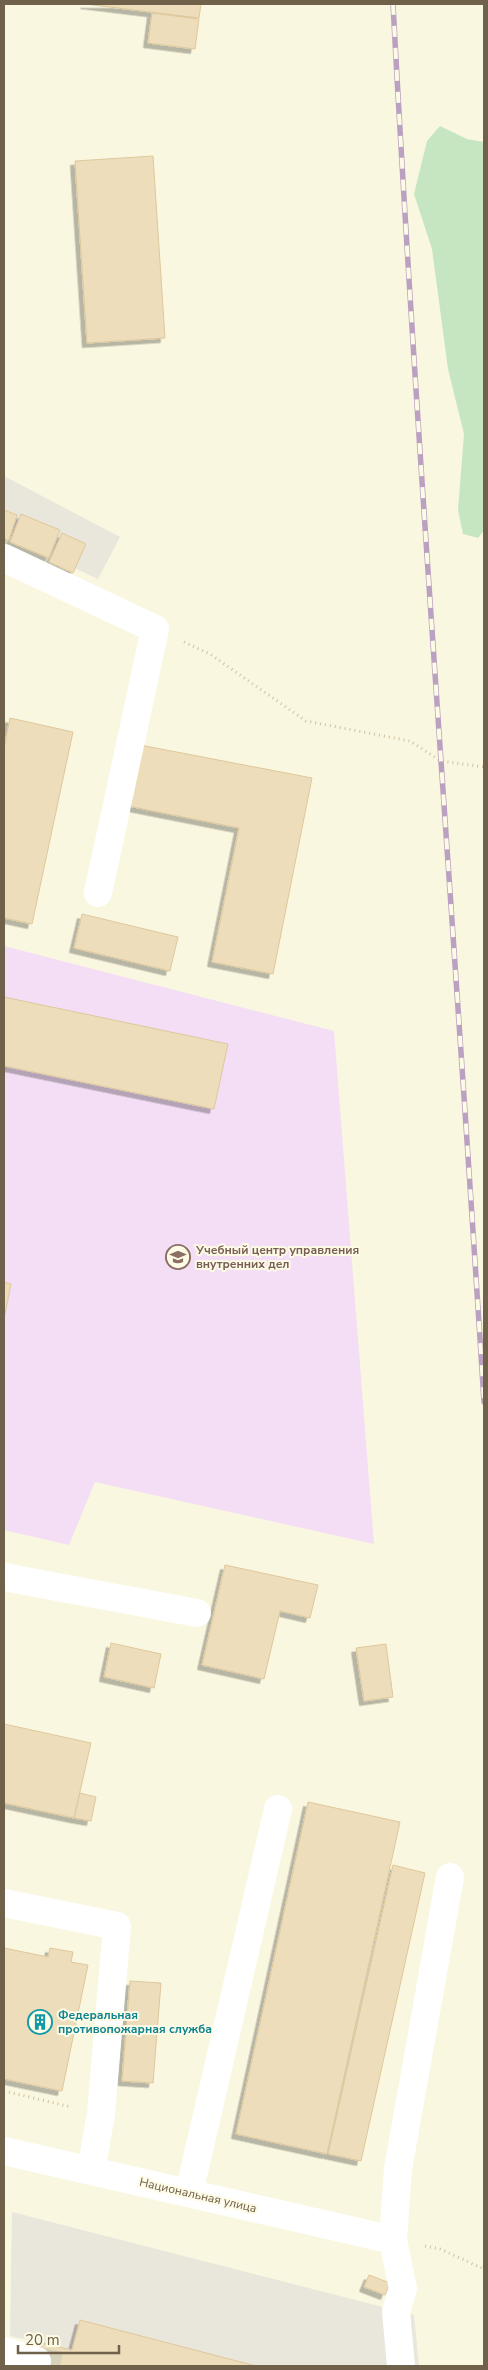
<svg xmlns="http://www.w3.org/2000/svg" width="488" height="2370" font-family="'Nunito Sans',sans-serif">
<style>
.industrial{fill:#e9e6dc}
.education{fill:#f4def6}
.green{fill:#c5e6c1}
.building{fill:#edddba;stroke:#dec89c;filter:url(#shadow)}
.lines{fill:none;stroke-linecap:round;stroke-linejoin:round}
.minor-tunnel{stroke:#d7d2ba;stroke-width:28;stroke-dasharray:28 14;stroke-linecap:butt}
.path{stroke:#d1c09e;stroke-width:3;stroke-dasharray:1 4;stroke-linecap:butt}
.minor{stroke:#fff;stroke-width:28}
.rail-casing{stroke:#bba1c1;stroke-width:5.5}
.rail{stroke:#fdfbe6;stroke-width:4;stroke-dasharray:11;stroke-linecap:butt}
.labels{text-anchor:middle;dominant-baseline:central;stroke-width:4;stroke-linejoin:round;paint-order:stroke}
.education-label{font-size:12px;font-weight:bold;fill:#785e54;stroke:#fdfbe6;text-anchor:start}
.culture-label{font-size:12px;font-weight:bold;fill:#0d838f;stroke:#fdfbe6;text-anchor:start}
.street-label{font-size:12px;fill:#6f614a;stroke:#fdfbe6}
</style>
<defs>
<filter id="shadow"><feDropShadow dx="-4.5" dy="4.5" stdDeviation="0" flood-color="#0004"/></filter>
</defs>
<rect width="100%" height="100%" fill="#faf7e0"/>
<g class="industrial">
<path d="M4 476 120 537 98 579 4 535Z"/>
<path d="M12 2212 414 2315 419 2366H36L42 2343 10 2336Z"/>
</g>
<path class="education" d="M4 946 334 1031 374 1544 95 1482 69 1545 4 1530Z"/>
<path class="green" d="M440 126 467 139 484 142V530L478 538 463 534 458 510 464 434 448 369 432 249 414 194 427 141Z"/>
<g class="building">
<path d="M85 4H201L199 18Z"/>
<path d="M152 13 199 19 195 49 148 43Z"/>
<path d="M153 156 165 338 87 343 75 161Z"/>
<path d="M4 510 17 515 9 540 4 539Z"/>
<path d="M21 514 60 530 49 558 10 542Z"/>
<path d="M62 533 86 544 73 573 49 562Z"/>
<path d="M10 718 73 732 32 924 4 918V748Z"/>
<path d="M140 745 312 778 273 974 212 962 239 828 128 806Z"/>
<path d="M82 914 178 937 170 971 74 948Z"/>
<path d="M4 997 228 1044 214 1109 4 1066Z"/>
<path d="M4 1282 11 1284 4 1319Z"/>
<path d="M225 1565 318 1585 310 1618 280 1611 264 1679 202 1665Z"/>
<path d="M111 1643 161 1654 154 1688 104 1677Z"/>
<path d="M386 1644 393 1697 364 1701 356 1648Z"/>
<path d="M4 1724 91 1743 74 1818 4 1803Z"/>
<path d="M80 1793 96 1797 91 1821 74 1818Z"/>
<path d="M308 1802 400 1822 327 2154 236 2134Z"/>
<path d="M393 1865 425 1873 361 2161 328 2154Z"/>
<path d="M4 1948 48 1957 50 1948 73 1952 71 1962 88 1965 62 2091 4 2079Z"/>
<path d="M130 1981 161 1983 153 2083 122 2081Z"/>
<path d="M369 2275 390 2283 385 2295 364 2287Z"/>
<path d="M80 2320 256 2366H36L42 2343 72 2350Z"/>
</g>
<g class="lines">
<path class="minor-tunnel" d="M37 2361 60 2366"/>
<g class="path">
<path d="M184 642 210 654 306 721 410 741 441 761 484 767"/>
<path d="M4 2091 71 2107"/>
<path d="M425 2246 440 2249 484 2269"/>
</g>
<g class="minor">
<path d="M4 558 155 629 98 893"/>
<path d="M4 1577 197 1613"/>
<path d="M4 1903 117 1926 101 2114 91 2171"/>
<path d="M4 2151 393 2240"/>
<path d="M189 2193 278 1809"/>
<path d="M4 2351 37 2361"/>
<path d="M401 2366 396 2311 403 2289 393 2240 398 2169 450 1877"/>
</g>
<defs>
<path id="rail" d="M393 4C418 470 455 936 484 1402"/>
</defs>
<use href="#rail" class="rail-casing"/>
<use href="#rail" class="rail"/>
</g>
<defs>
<symbol id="university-ring" viewBox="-11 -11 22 22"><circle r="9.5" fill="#fdfbe6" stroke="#8d6e63" stroke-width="1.5"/><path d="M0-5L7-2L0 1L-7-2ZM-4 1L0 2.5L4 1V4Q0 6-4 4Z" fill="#8d6e63"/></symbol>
<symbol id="building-ring" viewBox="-11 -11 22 22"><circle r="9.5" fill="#fdfbe6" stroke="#0f9aa8" stroke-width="1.5"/><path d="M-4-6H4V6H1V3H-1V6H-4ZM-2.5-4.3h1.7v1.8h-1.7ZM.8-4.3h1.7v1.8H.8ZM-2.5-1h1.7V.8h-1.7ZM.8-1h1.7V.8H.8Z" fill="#0f9aa8"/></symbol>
</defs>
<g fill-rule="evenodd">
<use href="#university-ring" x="164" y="1243" width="28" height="28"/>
<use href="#building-ring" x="26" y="2008" width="28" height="28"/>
</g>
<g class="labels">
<g class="education-label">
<text x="196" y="1250">Учебный центр управления<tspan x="196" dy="14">внутренних дел</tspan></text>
</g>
<g class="culture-label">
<text x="58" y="2015">Федеральная<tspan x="58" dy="14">противопожарная служба</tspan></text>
</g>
<g class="street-label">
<text transform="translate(198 2195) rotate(13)">Национальная улица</text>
</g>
</g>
<rect width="488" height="2370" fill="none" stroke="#6f614a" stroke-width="10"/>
<path d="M18 2345v8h101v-8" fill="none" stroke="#6f614a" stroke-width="2.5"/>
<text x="25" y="2345" font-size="15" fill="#6f614a" stroke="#fdfbe6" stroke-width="4" paint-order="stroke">20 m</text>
</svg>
